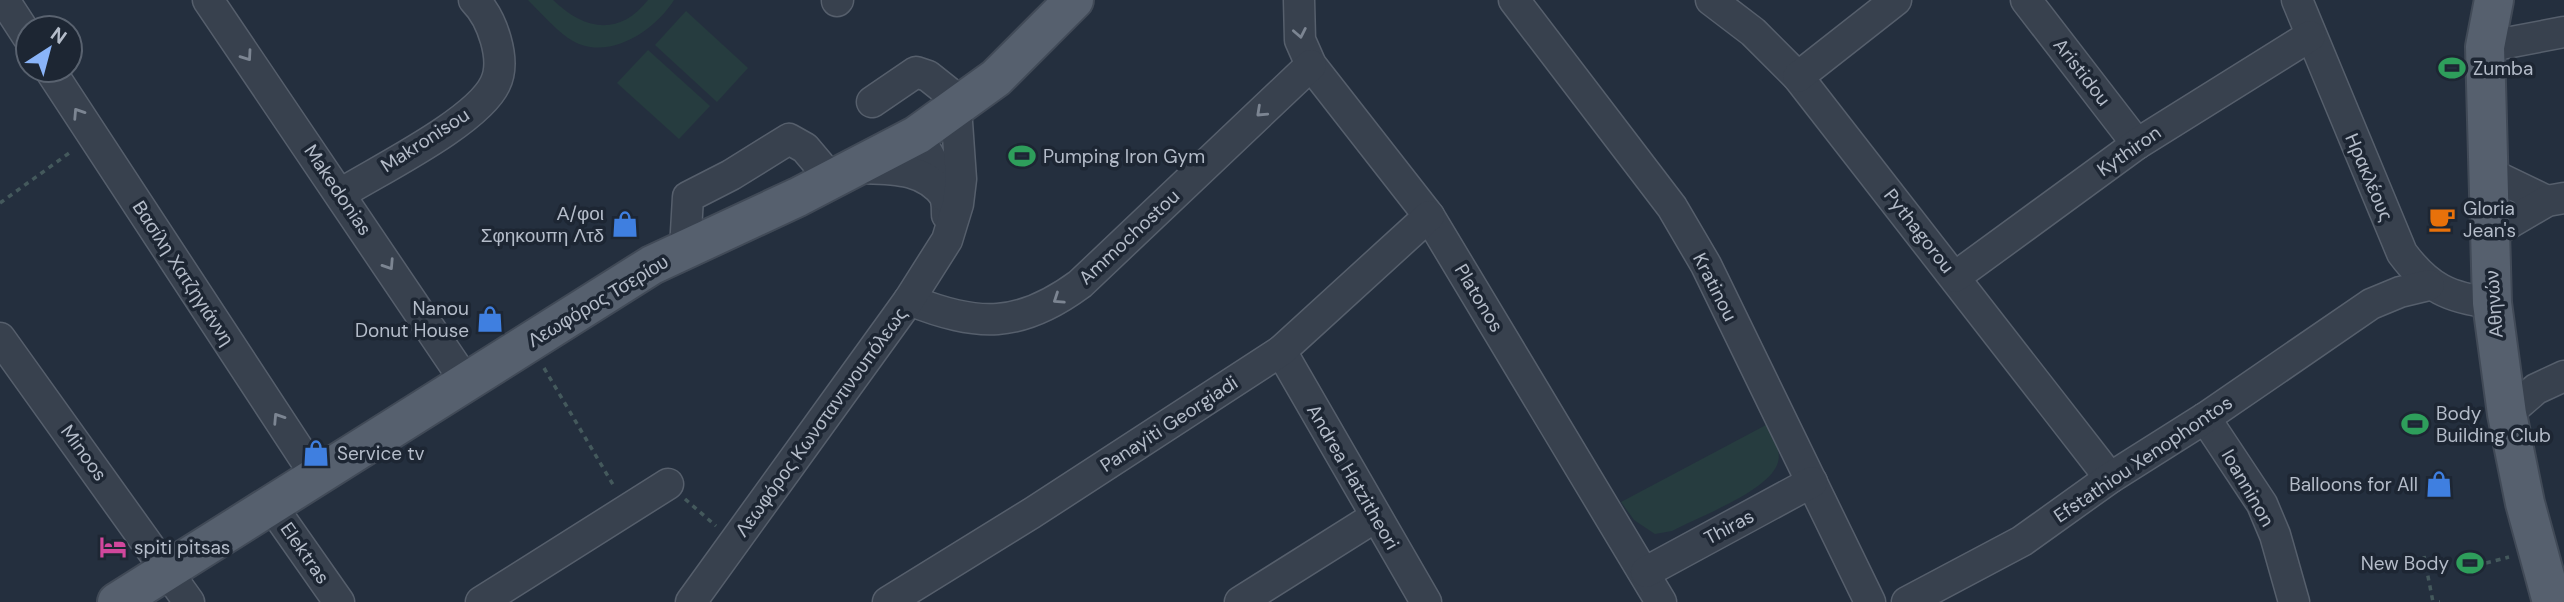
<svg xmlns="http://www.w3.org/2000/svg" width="2564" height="602" font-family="'DM Sans',sans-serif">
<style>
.green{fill:#263c3f}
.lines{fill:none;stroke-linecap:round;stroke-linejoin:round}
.minor-casing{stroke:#565f6c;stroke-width:33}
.major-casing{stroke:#414a57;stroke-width:42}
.path{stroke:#44595c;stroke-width:3.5;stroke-dasharray:5 5;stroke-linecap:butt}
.minor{stroke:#38414e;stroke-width:30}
.major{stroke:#56606e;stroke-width:38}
.oneway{stroke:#7c8592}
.labels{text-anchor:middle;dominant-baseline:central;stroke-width:7;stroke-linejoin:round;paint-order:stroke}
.poi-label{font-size:19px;fill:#b4bcc9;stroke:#1d2633;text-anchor:start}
.street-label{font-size:19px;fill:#b4bcc9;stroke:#1d2633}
</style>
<rect width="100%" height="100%" fill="#242f3e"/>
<g class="green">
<path d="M528 0H553C584 30 619 37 648 0H674C654 32 605 64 568 38 553 27 541 13 528 0Z"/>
<path d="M686 11 748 68 717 102 655 45Z"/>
<path d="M648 50 710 106 679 139 617 83Z"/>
<path d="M1766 425C1773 437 1783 451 1777 465 1766 492 1698 517 1672 531L1655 534 1634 520 1621 502Z"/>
</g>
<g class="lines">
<defs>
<g id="minor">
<path d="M4 0 28 37"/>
<path d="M208 0 466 382"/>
<path d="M1299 0 1300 40 1311 65 1429 216 1661 602"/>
<path d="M1514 0 1672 207 1706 265 1870 602"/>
<path d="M1711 0 1753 32 1798 77 2110 478"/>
<path d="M2026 0 2137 144"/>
<path d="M2297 0 2402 253C2428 288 2449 298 2492 303"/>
<path d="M837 1 838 0"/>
<path d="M2485 47 2564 32"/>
<path d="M50 70 316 476"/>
<path d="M1798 77 1896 0"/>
<path d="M872 102 916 72 928 76 962 103"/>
<path d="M917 135C932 161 948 184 947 215"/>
<path d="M858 168C891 169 925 167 946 197"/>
<path d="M2489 173 2547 201"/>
<path d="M342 193C379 170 477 122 495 84 507 60 492 18 474 0"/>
<path d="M2489 235 2547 201 2564 198"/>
<path d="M685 249 688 197 731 175 789 139 805 148 832 180"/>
<path d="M1955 277 2137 144 2310 36"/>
<path d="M909 300C978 327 1019 329 1080 284L1311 65"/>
<path d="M0 338 189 602"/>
<path d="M1281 351 1426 602"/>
<path d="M2507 414 2536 389 2564 376"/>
<path d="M2205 418 2262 504 2275 535 2294 602"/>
<path d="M271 505 339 602"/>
<path d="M1646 572 1812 482"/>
<path d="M481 602 668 484"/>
<path d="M691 602 909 300 947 240 958 204 961 179 956 108"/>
<path d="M888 602 1032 513 1281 351 1429 216"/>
<path d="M1240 602 1375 517"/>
<path d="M1907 602 2022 541 2110 478 2205 418 2371 304 2400 292 2429 285"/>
</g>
<g id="major">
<path d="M2494 0 2485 47 2492 303 2507 414 2525 503 2552 602"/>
<path d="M117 602 652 265 798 197 917 135 996 78 1074 0"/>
</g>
</defs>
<use href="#minor" class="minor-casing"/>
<use href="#major" class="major-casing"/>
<g class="path">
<path d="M0 203 72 151"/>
<path d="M544 368 615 488"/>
<path d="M685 499 716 526"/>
<path d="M2424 556 2433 602"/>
<path d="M2486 563 2509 557"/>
<path d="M2439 602H2440"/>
</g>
<use href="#minor" class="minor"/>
<use href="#major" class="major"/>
</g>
<defs><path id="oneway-chevron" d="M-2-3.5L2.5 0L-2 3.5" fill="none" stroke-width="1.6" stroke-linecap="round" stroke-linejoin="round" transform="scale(1.75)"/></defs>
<g class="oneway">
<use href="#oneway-chevron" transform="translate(1300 33) rotate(79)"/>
<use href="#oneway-chevron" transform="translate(247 56) rotate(55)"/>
<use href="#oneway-chevron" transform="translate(1261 112) rotate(137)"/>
<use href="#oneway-chevron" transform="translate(78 113) rotate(-123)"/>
<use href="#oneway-chevron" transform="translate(389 265) rotate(57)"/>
<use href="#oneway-chevron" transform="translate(1058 299) rotate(146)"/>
<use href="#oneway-chevron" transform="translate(278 418) rotate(-123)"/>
</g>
<defs>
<symbol id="stadium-bare" viewBox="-9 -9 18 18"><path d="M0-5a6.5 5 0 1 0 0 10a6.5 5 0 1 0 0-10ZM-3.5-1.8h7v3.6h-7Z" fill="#2e9e5b" stroke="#1d2633" stroke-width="2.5" paint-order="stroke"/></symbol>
<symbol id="cafe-bare" viewBox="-9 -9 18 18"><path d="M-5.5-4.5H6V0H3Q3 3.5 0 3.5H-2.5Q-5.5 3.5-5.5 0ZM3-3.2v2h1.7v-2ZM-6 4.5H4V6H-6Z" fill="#e8710a" stroke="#1d2633" stroke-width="2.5" paint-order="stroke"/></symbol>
<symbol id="shop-bare" viewBox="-9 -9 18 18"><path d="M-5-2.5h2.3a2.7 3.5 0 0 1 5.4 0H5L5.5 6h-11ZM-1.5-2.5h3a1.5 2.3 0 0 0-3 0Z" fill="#3f7fe0" stroke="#1d2633" stroke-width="2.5" paint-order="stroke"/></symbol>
<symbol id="hotel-bare" viewBox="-9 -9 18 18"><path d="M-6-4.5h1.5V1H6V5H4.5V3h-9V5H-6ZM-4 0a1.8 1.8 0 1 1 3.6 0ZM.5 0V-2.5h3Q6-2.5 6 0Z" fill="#d1479c" stroke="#1d2633" stroke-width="2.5" paint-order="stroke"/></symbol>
</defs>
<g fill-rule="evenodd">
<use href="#stadium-bare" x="2433" y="49" width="38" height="38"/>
<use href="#stadium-bare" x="1003" y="137" width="38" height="38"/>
<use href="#cafe-bare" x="2423" y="200" width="38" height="38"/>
<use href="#shop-bare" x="606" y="205" width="38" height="38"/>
<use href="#shop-bare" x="471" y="300" width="38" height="38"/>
<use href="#stadium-bare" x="2396" y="405" width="38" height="38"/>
<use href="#shop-bare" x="297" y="434" width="38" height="38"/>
<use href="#shop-bare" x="2420" y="465" width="38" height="38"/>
<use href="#hotel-bare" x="94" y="528" width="38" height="38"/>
<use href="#stadium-bare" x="2451" y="544" width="38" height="38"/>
</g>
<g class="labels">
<g class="poi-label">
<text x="2473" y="68">Zumba</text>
<text x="1043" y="156">Pumping Iron Gym</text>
<text x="2463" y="208">Gloria<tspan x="2463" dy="22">Jean's</tspan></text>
<text x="604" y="213" text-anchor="end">Α/φοι<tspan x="604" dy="22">Σφηκουπη Λτδ</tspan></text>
<text x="469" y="308" text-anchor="end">Nanou<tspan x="469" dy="22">Donut House</tspan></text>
<text x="2436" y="413">Body<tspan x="2436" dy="22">Building Club</tspan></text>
<text x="337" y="453">Service tv</text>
<text x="2418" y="484" text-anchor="end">Balloons for All</text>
<text x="134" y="547">spiti pitsas</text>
<text x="2449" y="563" text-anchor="end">New Body</text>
</g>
<g class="street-label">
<text transform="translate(2082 72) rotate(52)">Aristidou</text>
<text transform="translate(425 140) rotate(-33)">Makronisou</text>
<text transform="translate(2129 151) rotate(-35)">Kythiron</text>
<text transform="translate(2369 177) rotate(67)">Ηρακλέους</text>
<text transform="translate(338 190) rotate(56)">Makedonias</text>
<text transform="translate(1919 231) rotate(52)">Pythagorou</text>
<text transform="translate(1129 237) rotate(-43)">Ammochostou</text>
<text transform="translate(183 273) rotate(57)">Βασίλη Χατζηγιάννη</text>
<text transform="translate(1715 287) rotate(63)">Kratinou</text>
<text transform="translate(1479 298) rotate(59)">Platonos</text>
<text transform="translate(598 301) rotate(-31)">Λεωφόρος Τσερίου</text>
<text transform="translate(2494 304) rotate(-94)">Αθηνών</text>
<text transform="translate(821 422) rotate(-54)">Λεωφόρος Κωνσταντινουπόλεως</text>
<text transform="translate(1169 424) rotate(-33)">Panayiti Georgiadi</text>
<text transform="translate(84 453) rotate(54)">Minoos</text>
<text transform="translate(2143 459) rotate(-34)">Efstathiou Xenophontos</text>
<text transform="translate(1353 477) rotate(60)">Andrea Hatzitheori</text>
<text transform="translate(2248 488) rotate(60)">Ioanninon</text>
<text transform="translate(1729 527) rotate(-28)">Thiras</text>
<text transform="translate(305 553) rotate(55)">Elektras</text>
</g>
</g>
<g transform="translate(49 49) rotate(36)"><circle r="33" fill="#1d2633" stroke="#59626f" stroke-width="2"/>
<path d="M0-5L12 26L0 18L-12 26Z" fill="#8ab4f8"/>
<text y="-10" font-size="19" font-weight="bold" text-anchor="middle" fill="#b4bcc9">N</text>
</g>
</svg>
